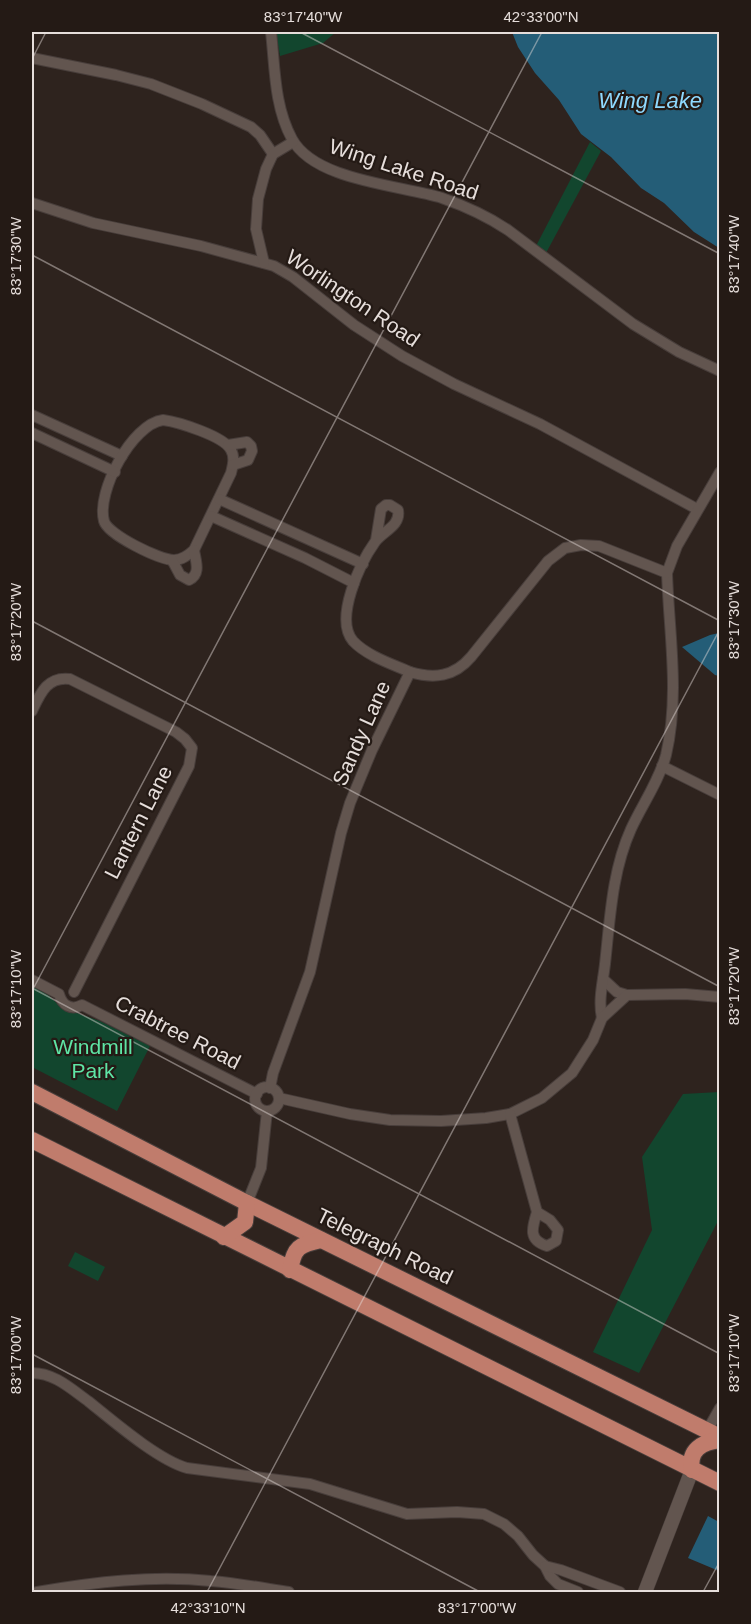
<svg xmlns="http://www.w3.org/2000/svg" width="751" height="1624" font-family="Helvetica,sans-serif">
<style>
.green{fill:#12462e}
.water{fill:#245d77}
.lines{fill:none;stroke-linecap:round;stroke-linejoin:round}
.minor-casing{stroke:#483e3b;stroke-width:12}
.tertiary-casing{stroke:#483e3b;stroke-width:15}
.trunk-casing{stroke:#483e3b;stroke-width:18}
.minor{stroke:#62554f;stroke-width:10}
.tertiary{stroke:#62554f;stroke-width:14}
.trunk{stroke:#c07c6c;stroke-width:16}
.ticks{fill:none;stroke:#e6dedb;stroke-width:1.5;stroke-opacity:0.45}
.labels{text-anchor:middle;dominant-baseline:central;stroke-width:4.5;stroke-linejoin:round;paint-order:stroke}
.street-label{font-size:21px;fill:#e6dedb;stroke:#241a15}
.park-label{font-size:21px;fill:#5ee5a5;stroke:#241a15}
.water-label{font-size:22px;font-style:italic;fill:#8fd9fe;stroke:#241a15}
.neatline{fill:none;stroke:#e6dedb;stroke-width:2}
.ticks-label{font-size:15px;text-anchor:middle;fill:#e6dedb}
</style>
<rect width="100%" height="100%" fill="#2e231e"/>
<g class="green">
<path d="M276 32H336L323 43 280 56Z"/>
<path d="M590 142 601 151 546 253 536 246Z"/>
<path d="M32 985 48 995 62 1008 100 1021 150 1046 117 1111 32 1067Z"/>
<path d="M719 1092V1219L639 1373 593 1352 652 1230 642 1157 683 1094Z"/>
<path d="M75 1252 105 1267 98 1281 68 1266Z"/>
</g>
<g class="water">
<path d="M512 32H719V248L694 232 664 203 641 188 611 157 581 134 559 100 535 73 518 47Z"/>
<path d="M719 633H720L719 676 715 675 682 647 710 635Z"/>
<path d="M708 1516 719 1522V1571L688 1558Z"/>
</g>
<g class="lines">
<defs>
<g id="minor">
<path d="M271 32C275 67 274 106 292 139 315 181 400 185 442 198 465 206 487 216 508 230L633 324 679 352 720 371"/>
<path d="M32 58 116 75 151 84 202 104 251 127 260 135 273 154"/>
<path d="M32 203 93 223 201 246 274 266 293 277 354 325 402 356 454 384 540 424 697 509"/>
<path d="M264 263 256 229 258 199 266 169 273 154 293 142"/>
<path d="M32 415 122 456"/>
<path d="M163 420C178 422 224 436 231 450 235 457 233 465 231 473L194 550C188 555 182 560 174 560 160 560 108 535 104 521 96 492 132 424 163 420Z"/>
<path d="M32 433 115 472"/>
<path d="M228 445 247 442 251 446 252 451 248 460 233 465"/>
<path d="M219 499 363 564"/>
<path d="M211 516 305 558 354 583"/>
<path d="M376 540 381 509 386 505H390L398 510C401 526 383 531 375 542 360 563 334 619 353 641 367 656 392 664 410 672"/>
<path d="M172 560 180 575 189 580C201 574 196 562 194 550"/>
<path d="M32 711C40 694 47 676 70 679L176 732 185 739 192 748 189 766 74 992"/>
<path d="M662 766 720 795"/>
<path d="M603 979 617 992 627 995"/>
<path d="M32 980 59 994C62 1005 71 1011 82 1005L257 1094"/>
<path d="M602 1018C598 1000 603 982 605 964 610 919 612 871 631 829 642 805 659 781 666 755 680 695 669 633 667 573"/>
<circle cx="267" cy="1099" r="12"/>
<path d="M270 1088 273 1073 310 972 341 833 350 803 372 750 410 672C434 679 454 677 471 657L548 561 565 548 581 545 599 546 667 573 677 546 720 472"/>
<path d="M279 1098 350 1114 390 1120 441 1121 486 1118 510 1114 542 1098 572 1073 593 1040 602 1018 627 995 685 994 720 997"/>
<path d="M510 1114 537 1212C532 1228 528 1240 547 1246L556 1241 558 1230 550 1220 537 1212"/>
<path d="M247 1203 261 1168 267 1111"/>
<path d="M32 1373C54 1373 70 1388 88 1401 113 1421 158 1460 187 1468L310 1484 407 1514 457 1512 484 1514 504 1524 518 1536 533 1555 545 1566 550 1576 558 1584 578 1592"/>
<path d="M707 1431 720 1408"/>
<path d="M545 1566 561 1570 620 1592"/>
<path d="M37 1592C94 1582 153 1575 211 1581 237 1583 263 1588 289 1592"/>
</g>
<path id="tertiary" d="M645 1592 692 1470"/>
<g id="trunk">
<path d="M32 1092 247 1203 720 1437"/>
<path d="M32 1140 720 1483"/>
<path d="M224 1237 245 1222 247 1203"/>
<path d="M290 1270C294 1247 299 1245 321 1240"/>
<path d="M692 1470C688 1450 702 1442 720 1440"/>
</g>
</defs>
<use href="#minor" class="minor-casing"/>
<use href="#tertiary" class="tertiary-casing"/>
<use href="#trunk" class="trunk-casing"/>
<use href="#minor" class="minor"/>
<use href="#tertiary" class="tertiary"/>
<use href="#trunk" class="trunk"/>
</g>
<path class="ticks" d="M300 32 720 254M32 59 46 32M32 255 720 621M32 621 720 987M32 988 720 1354M32 991 542 32M32 1354 480 1592M207 1592 720 629M703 1592 720 1561"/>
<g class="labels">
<g class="street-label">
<text transform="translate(404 169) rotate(18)">Wing Lake Road</text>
<text transform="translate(353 298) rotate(34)">Worlington Road</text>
<text transform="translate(361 733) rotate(-66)">Sandy Lane</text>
<text transform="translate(138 822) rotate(-63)">Lantern Lane</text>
<text transform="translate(178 1032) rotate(27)">Crabtree Road</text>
<text transform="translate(385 1246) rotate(26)">Telegraph Road</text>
</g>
<g class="park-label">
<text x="93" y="1046">Windmill<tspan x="93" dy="24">Park</tspan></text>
</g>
<g class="water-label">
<text x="650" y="100">Wing Lake</text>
</g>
</g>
<rect width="751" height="1624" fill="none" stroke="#241a15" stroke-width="66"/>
<rect x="33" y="33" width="685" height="1558" class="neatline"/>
<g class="ticks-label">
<text x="303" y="22">83°17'40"W</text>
<text x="541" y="22">42°33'00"N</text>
<text transform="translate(734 254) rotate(-90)" y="5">83°17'40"W</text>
<text transform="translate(16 256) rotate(-90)" y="5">83°17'30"W</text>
<text transform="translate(734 620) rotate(-90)" y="5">83°17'30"W</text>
<text transform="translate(16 622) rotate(-90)" y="5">83°17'20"W</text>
<text transform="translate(734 986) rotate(-90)" y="5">83°17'20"W</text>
<text transform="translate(16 989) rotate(-90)" y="5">83°17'10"W</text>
<text transform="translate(734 1353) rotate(-90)" y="5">83°17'10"W</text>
<text transform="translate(16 1355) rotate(-90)" y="5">83°17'00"W</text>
<text x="208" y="1613">42°33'10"N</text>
<text x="477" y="1613">83°17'00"W</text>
</g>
</svg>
